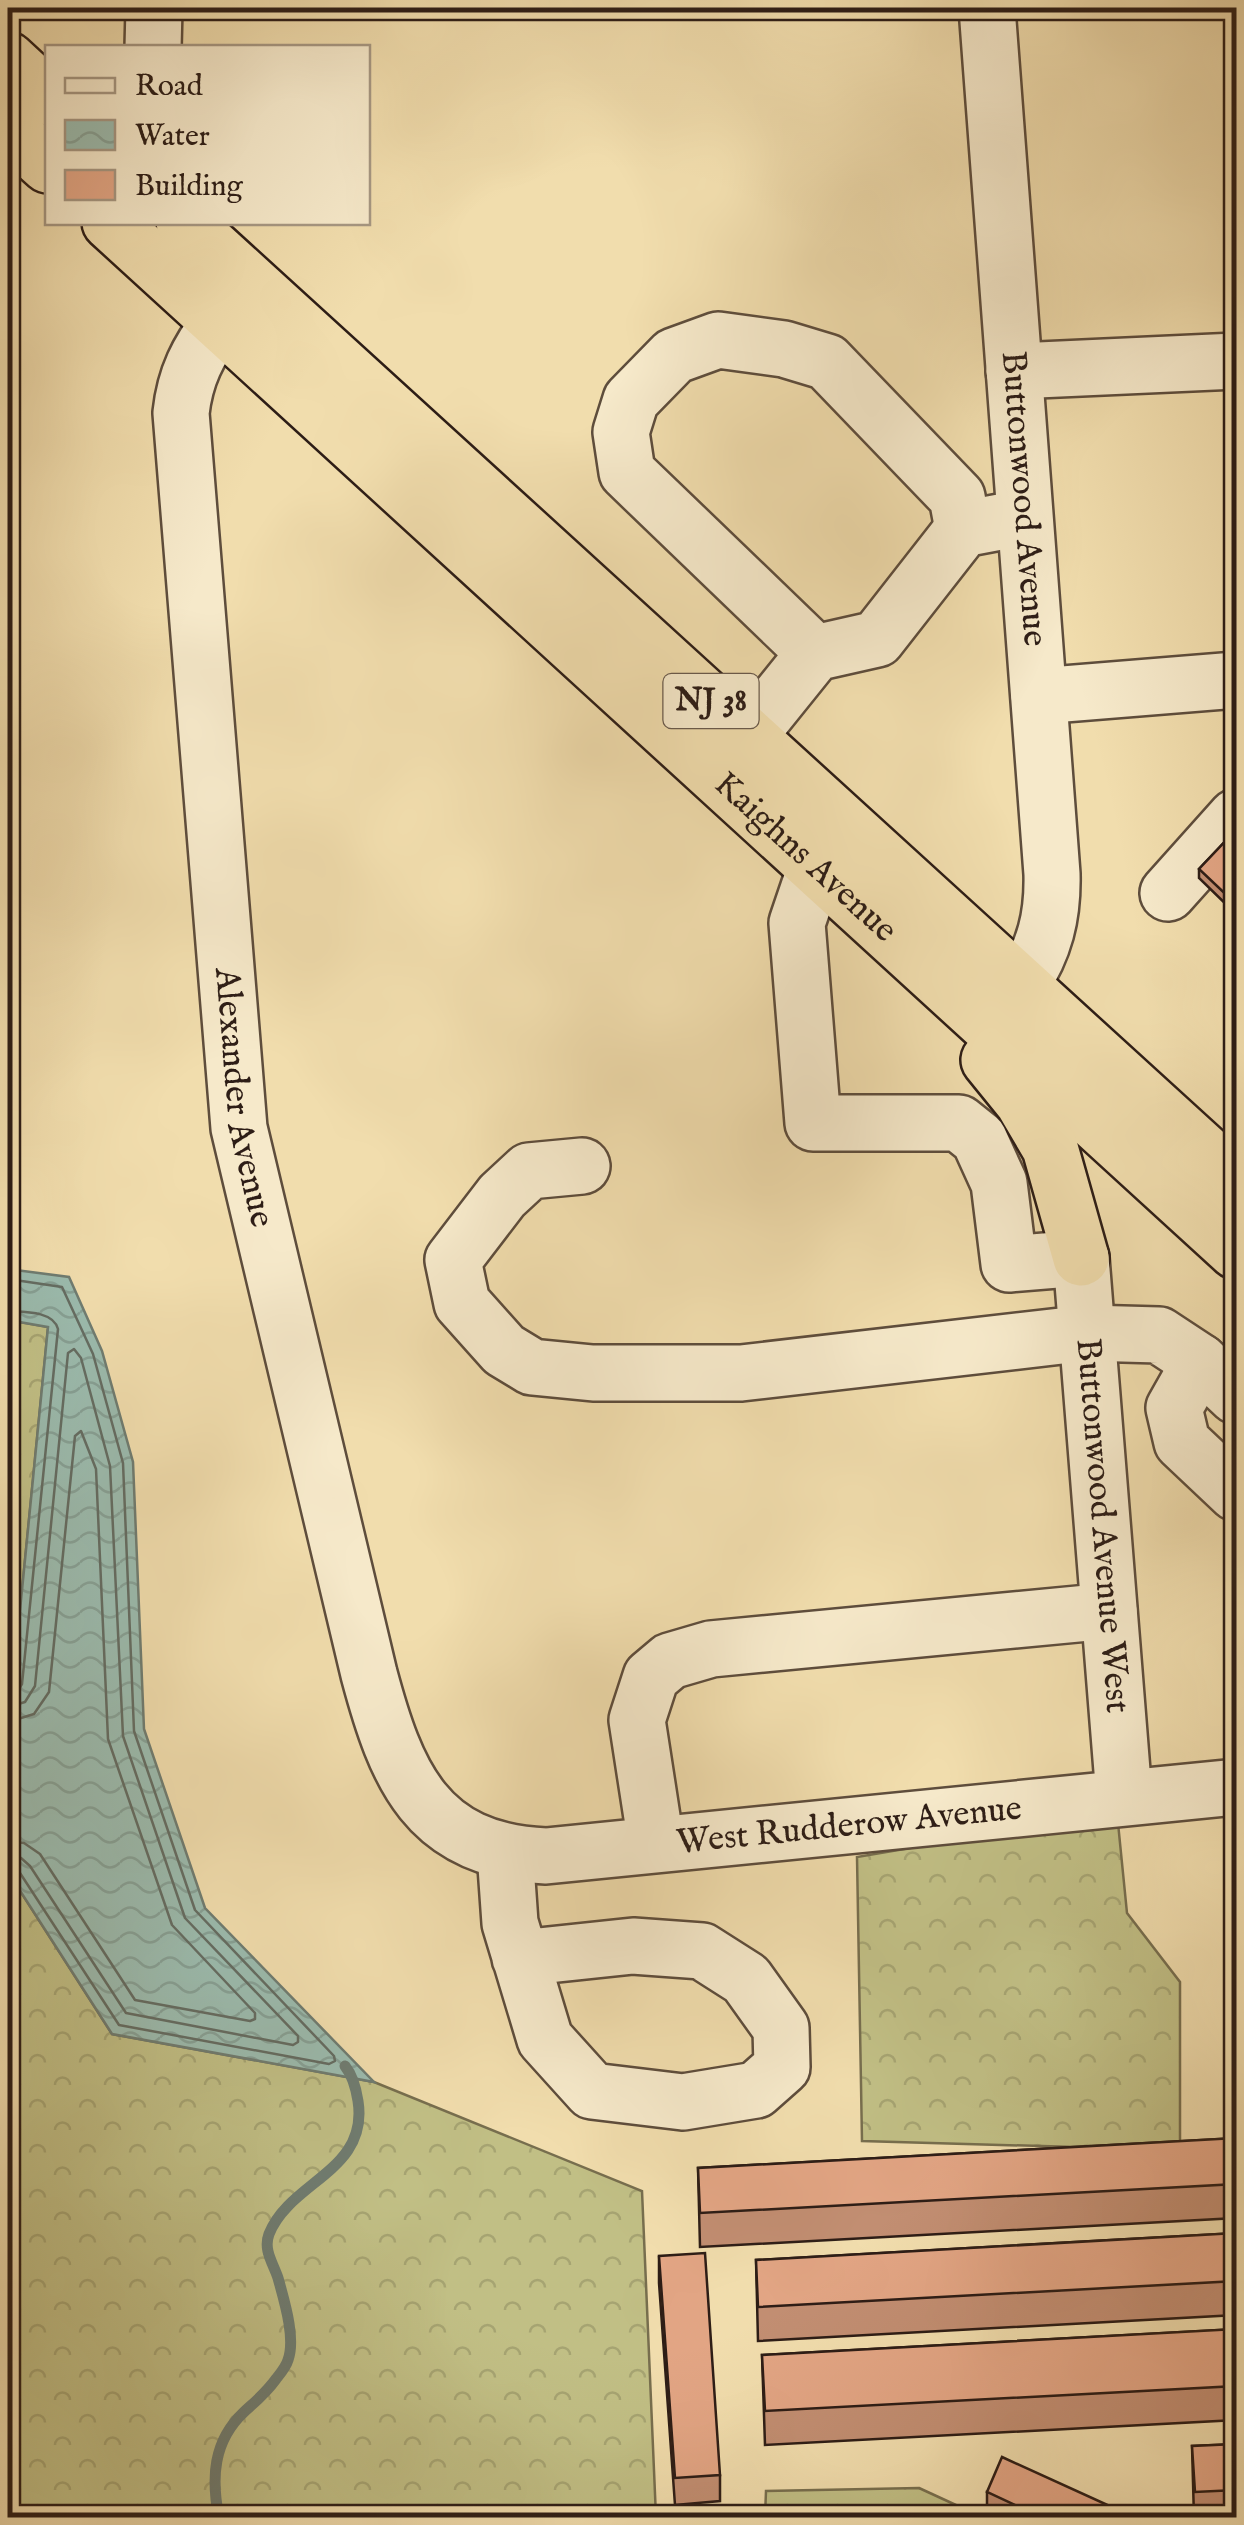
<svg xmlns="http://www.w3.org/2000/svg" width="1244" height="2525" font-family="'IM FELL English',serif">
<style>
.forest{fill:url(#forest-crowns);stroke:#776e4e;stroke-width:2.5}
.water{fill:url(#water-waves);stroke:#6f7c71;stroke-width:2.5}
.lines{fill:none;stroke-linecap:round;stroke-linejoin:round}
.shore{stroke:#646c62;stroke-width:2.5}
.stream{stroke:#6f7c71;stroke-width:11}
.minor-casing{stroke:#5e4d3c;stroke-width:60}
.highway-casing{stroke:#2d1d16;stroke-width:60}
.minor{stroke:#f6e9ca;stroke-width:55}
.highway{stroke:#f1ddad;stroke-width:55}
.wall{fill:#c28e72;stroke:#2d1d16;stroke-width:2.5}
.building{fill:#e2a584;stroke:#2d1d16;stroke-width:2.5}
.labels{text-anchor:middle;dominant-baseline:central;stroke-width:9;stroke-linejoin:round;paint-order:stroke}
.shield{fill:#f6e9ca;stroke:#695a4c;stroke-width:2.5}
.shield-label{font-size:32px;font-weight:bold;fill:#2d1d16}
.street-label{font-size:35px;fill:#2d1d16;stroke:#f6e9ca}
</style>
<defs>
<pattern id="forest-crowns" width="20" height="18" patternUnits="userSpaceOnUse" patternTransform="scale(2.5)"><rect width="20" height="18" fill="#c1bf85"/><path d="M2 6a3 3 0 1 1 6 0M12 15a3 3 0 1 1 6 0" fill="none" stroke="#a6a472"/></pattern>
<pattern id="water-waves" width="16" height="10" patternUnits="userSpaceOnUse" patternTransform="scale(2.5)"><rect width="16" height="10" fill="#9bbbae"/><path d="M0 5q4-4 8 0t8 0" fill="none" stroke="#86a095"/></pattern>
</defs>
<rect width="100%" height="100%" fill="#f1ddad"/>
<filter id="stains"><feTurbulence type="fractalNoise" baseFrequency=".002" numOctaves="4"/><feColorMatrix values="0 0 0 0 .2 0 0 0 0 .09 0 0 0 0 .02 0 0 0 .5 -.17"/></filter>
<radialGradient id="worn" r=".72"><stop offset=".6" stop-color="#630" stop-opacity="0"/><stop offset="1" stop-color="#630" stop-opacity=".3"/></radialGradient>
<g class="forest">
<path d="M8 1320 48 1327 8 1732Z"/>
<path d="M1117 1813 1127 1913 1180 1982V2150L862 2141 857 1857Z"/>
<path d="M8 1872 112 2034 374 2082 642 2191 656 2517H8Z"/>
<path d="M919 2488 982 2517H765L766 2491Z"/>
</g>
<path class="water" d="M8 1269 69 1277 102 1351 133 1462 144 1729 205 1908 374 2082 112 2034 8 1872V1732L48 1327 8 1320Z"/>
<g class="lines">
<g class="shore">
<path d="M8 1279 62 1287 93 1354 123 1463 134 1731 195 1910 334 2056 335 2061 329 2064 119 2025 20 1873 8 1868"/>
<path d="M8 1311C25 1312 53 1311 58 1329L22 1684 17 1692 8 1694"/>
<path d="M8 1707 25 1702 35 1686 68 1353 74 1349 81 1358 110 1466 123 1736 185 1918 298 2036V2042L293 2045 126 2013 30 1866 21 1858 8 1856"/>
<path d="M8 1722 34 1714 49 1692 75 1436 81 1431 96 1469 108 1739 172 1925 255 2013V2019L250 2021 135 2000 40 1854 24 1843 8 1841"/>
</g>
<path class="stream" d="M219 2518C211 2478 213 2441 244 2412 256 2401 266 2393 276 2379 280 2374 286 2367 288 2360 296 2338 284 2300 278 2278 273 2263 263 2250 269 2234 290 2181 369 2171 358 2101 356 2088 353 2076 345 2066"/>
<defs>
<g id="minor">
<path id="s1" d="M987 8 1052 874C1053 916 1045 949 1021 985"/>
<path d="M153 48 154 8"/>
<path id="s2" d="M220 322C198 351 185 376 181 413L239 1128 369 1674C396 1775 426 1851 546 1856L1236 1787"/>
<path d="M1014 371 1236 361"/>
<path d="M815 653 627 472 621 432 631 400 674 356 718 340 784 349 827 362 957 497 963 529"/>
<path d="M1039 696 1236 680"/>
<path d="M749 735 815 653 877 639 963 529 1000 522"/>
<path id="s3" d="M816 867 797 923 813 1123H959L979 1139 999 1183 1009 1264 1081 1258 1124 1796"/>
<path d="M1168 893 1236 817"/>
<path d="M582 1166 529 1171 502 1196 453 1260 462 1303 504 1350 532 1367 593 1373H741L1087 1333 1159 1335 1200 1362 1236 1396"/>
<path d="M1200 1362 1174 1408 1182 1442 1236 1493"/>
<path d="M656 1843 637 1720 651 1677 670 1661 711 1649 1109 1611"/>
<path d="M505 1852 510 1923 545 2039 592 2091 683 2102 756 2090 782 2067 781 2028 746 1979 702 1951 633 1946 520 1958"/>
</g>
<g id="highway">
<path d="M8 60 48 97"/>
<path d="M8 129 48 165"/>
<path id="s4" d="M110 222 1236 1251"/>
<path d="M184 222 1236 1181"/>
<path d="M989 1060 1023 1102 1050 1148 1081 1258"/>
</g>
</defs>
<use href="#minor" class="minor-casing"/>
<use href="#highway" class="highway-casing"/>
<use href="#minor" class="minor"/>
<use href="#highway" class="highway"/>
</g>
<g class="wall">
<path d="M1236 830V914L1199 878V869Z"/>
<path d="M1236 2138V2218L700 2247 698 2168Z"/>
<path d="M1236 2233V2315L758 2341 756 2260Z"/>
<path d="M659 2256 720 2475V2501L675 2505 659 2283Z"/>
<path d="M1236 2329V2420L765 2445 762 2355Z"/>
<path d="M1236 2444V2517L1194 2518 1192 2446Z"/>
<path d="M987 2492 1136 2518H987Z"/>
</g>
<g class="building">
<path d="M1236 830V904L1199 869Z"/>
<path d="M1236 2138V2184L700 2213 698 2168Z"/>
<path d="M1236 2233V2281L758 2307 756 2260Z"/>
<path d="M705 2253 720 2475 675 2478 659 2256Z"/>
<path d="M1236 2329V2386L765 2411 762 2355Z"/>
<path d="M1236 2444V2490L1195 2492 1192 2446Z"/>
<path d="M1002 2457 1136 2518H1043L987 2492Z"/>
</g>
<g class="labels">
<rect class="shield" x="663.5" y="674" width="95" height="54" rx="8"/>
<g class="shield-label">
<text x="711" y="701">NJ 38</text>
</g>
<g class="street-label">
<text stroke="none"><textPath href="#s1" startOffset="492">Buttonwood Avenue</textPath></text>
<text stroke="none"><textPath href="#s4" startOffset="942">Kaighns Avenue</textPath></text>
<text stroke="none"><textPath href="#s2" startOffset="788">Alexander Avenue</textPath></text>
<text stroke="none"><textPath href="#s3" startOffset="902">Buttonwood Avenue West</textPath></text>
<text stroke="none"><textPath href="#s2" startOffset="1962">West Rudderow Avenue</textPath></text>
</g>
</g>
<rect width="1244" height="2525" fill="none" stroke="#f1ddad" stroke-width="40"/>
<rect x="10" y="10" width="1224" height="2505" fill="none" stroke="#2d1d16" stroke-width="5"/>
<rect x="20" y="20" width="1204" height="2485" fill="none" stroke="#2d1d16" stroke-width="2.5"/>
<rect x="45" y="45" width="325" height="180" fill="#f6e9ca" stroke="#a69782" stroke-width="2.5"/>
<rect x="65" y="78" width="50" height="15" fill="#f6e9ca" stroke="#a69782" stroke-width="2.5"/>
<text x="135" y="95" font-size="30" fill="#2d1d16">Road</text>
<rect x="65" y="120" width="50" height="30" fill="url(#water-waves)" stroke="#a69782" stroke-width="2.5"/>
<text x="135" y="145" font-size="30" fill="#2d1d16">Water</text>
<rect x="65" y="170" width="50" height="30" fill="#e2a584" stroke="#a69782" stroke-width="2.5"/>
<text x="135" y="195" font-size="30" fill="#2d1d16">Building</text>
<rect width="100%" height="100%" filter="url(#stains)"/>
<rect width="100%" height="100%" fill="url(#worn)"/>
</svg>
